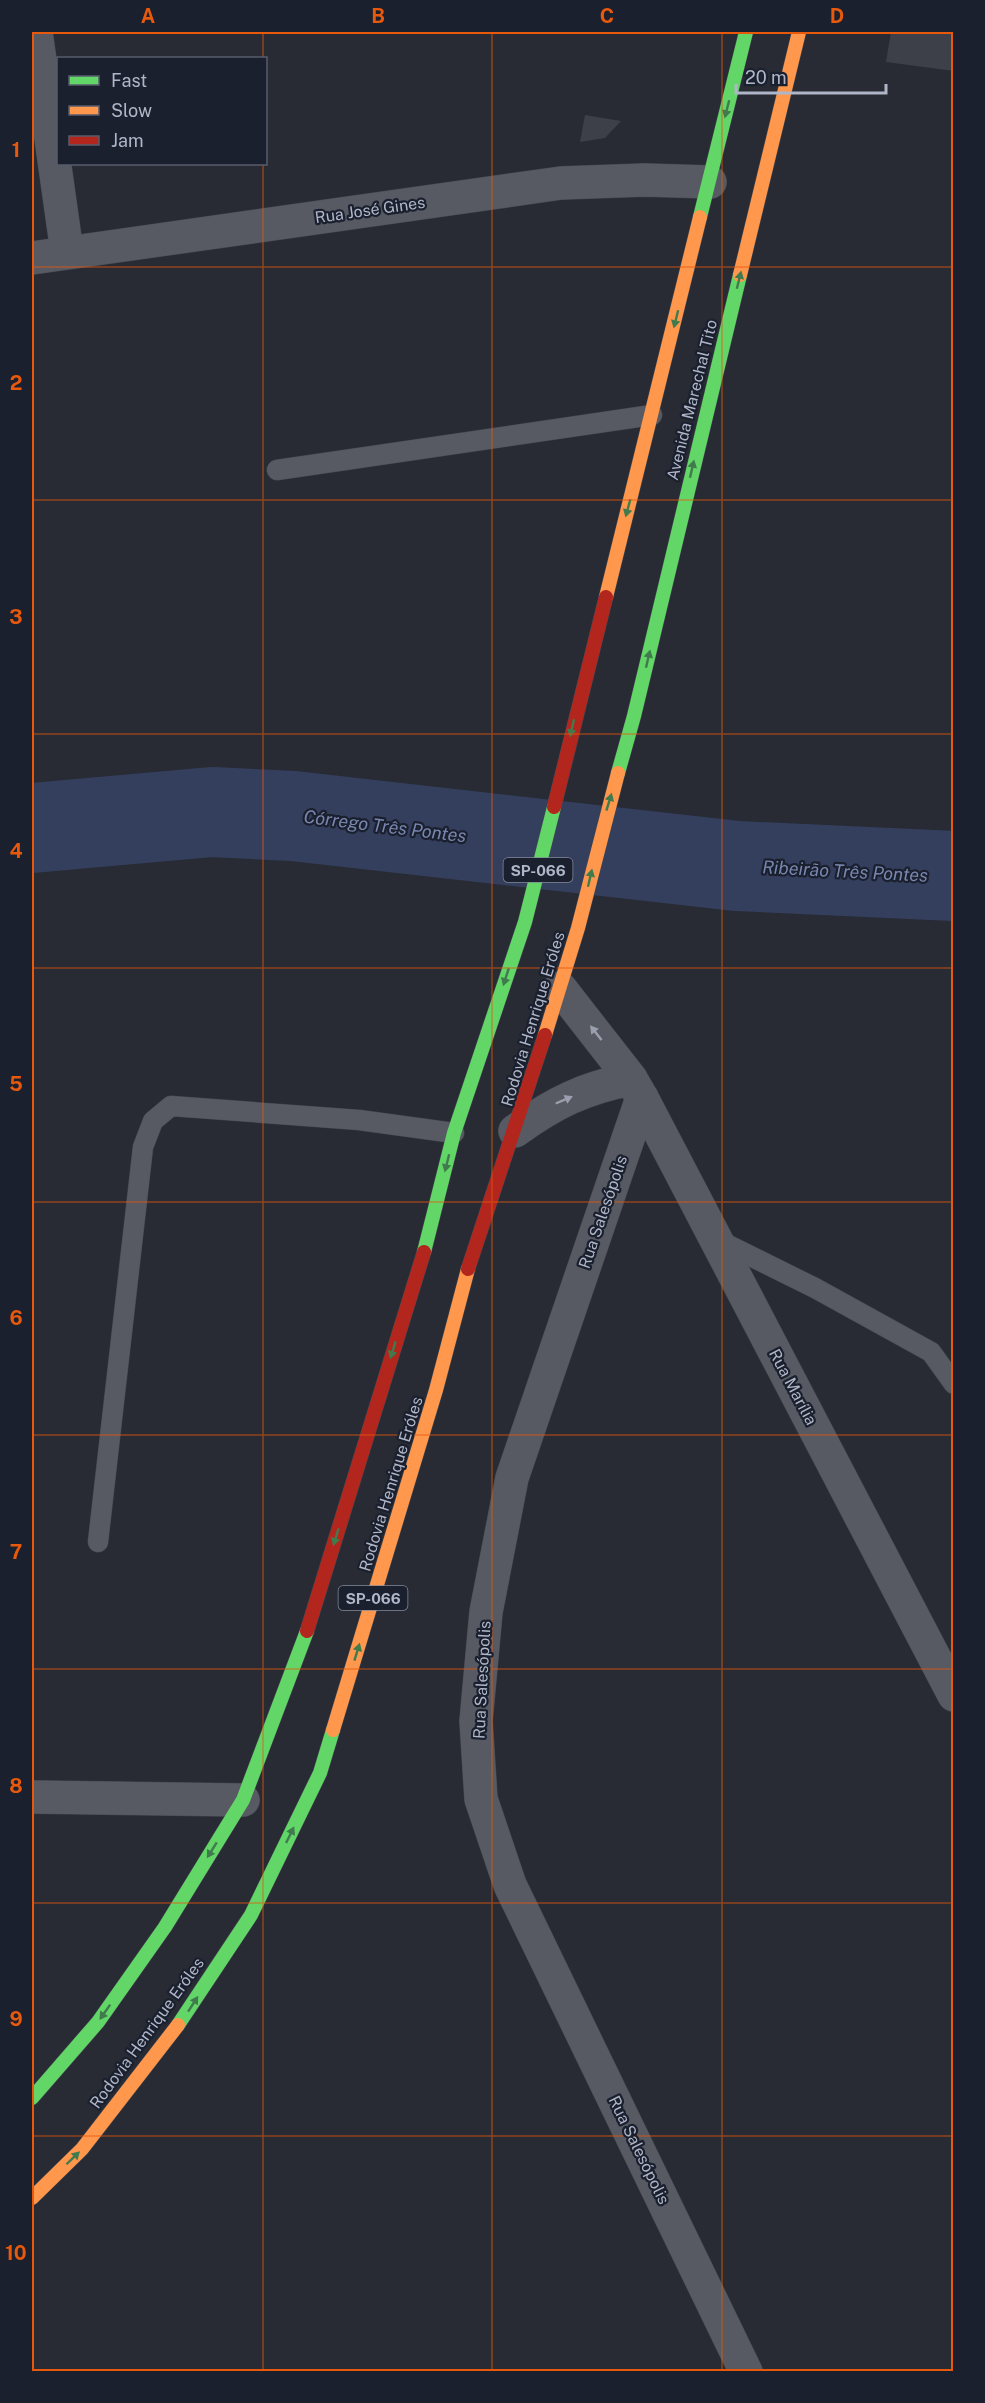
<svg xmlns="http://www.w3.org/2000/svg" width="985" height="2403" font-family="'Public Sans',sans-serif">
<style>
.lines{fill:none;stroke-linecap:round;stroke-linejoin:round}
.river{stroke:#343f5e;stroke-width:90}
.building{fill:#3d4049}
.lane-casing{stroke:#44484e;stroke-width:21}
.street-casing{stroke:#44484e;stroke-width:34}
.fast-casing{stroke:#444851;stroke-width:15}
.slow-casing{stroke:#444851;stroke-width:15}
.jam-casing{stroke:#444851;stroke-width:15}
.lane{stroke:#575a62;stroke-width:20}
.street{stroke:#575a62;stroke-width:33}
.fast{stroke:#63d668;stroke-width:14}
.slow{stroke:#ff974d;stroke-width:14}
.jam{stroke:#b3261e;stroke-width:14}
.oneway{fill:#3f7b4c}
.oneway2{fill:#9a9fae}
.grid{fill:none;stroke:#e8590c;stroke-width:1.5;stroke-opacity:0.55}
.labels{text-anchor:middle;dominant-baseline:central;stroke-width:4.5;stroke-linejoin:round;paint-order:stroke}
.shield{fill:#1b202f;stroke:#838999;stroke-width:1.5}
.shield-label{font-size:15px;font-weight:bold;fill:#b0b6c7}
.street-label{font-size:16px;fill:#b0b6c7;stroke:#1b202f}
.water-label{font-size:18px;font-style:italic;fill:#7887af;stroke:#1b202f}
.neatline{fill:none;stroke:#e8590c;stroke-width:2}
.grid-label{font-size:20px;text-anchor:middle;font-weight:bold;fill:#e8590c}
</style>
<rect width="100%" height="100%" fill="#282b34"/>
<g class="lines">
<path class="river" d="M32 828 212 812 293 816 737 866 954 876"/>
</g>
<g class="building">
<path d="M891 32H954V71L886 62Z"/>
<path d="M585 115 621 121 605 138 580 142Z"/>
</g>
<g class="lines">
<defs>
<g id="lane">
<path d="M277 470 652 415"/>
<path d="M718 1240 815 1288 931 1352 954 1384"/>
<path d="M98 1542 143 1147 153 1121 171 1106 359 1120 454 1133"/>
</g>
<g id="street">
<path d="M36 32 67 252"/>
<path d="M32 258 561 183 645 180 710 182"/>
<path d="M560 988 631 1079 642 1098 954 1695"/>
<path d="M642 1098 512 1478 486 1612 476 1721 481 1799 510 1885 746 2372"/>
<path d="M515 1131C554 1103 584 1088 631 1079"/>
<path d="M32 1797 243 1800"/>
</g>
<g id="fast">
<path d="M700 217 746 32"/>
<path d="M618 773 634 716 740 275"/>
<path d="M424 1252 454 1133 525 922 554 807"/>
<path d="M178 2025 251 1915 320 1773 333 1730"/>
<path d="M32 2098 98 2022 165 1927 243 1800 307 1631"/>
</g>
<g id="slow">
<path d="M740 275 799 32"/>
<path d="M606 597 700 217"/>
<path d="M545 1035 578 928 618 773"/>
<path d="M333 1730 436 1390 468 1269"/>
<path d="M32 2198 82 2149 178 2025"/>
</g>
<g id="jam">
<path d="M554 807 606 597"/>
<path d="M468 1269 545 1035"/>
<path d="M307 1631 424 1252"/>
</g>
</defs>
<use href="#lane" class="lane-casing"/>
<use href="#street" class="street-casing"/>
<use href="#fast" class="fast-casing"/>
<use href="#slow" class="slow-casing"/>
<use href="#jam" class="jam-casing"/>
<use href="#lane" class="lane"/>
<use href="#street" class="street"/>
<use href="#fast" class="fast"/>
<use href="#slow" class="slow"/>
<use href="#jam" class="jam"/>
</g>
<defs><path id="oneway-solid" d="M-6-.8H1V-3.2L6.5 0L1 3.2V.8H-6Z" transform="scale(1.5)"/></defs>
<g class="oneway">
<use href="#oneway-solid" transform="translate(727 109) rotate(104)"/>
<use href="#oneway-solid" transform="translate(739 280) rotate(-76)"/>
<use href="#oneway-solid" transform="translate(676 319) rotate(104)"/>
<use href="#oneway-solid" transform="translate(692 469) rotate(-77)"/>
<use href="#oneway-solid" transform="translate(628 508) rotate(105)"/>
<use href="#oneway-solid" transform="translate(648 659) rotate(-77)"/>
<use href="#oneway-solid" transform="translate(572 728) rotate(103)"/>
<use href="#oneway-solid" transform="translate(609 802) rotate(-73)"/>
<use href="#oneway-solid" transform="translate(590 878) rotate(-77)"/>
<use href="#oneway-solid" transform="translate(506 977) rotate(108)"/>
<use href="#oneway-solid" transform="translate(447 1163) rotate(104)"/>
<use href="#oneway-solid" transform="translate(393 1350) rotate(107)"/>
<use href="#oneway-solid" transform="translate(336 1537) rotate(107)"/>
<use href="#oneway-solid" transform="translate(357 1652) rotate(-73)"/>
<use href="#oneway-solid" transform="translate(290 1835) rotate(-64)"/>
<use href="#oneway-solid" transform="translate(212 1850) rotate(122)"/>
<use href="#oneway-solid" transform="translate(193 2004) rotate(-57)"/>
<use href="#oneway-solid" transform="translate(105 2012) rotate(125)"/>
<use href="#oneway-solid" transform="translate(73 2158) rotate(-44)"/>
</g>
<g class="oneway2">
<use href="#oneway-solid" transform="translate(596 1033) rotate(-128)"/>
<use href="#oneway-solid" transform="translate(564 1100) rotate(-23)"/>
</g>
<path class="grid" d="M263 32V58M492 32V2372M722 32V2372M263 164V2372M32 267H954M32 500H954M32 734H954M32 968H954M32 1202H954M32 1435H954M32 1669H954M32 1903H954M32 2136H954"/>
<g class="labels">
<g class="shield">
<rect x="503.5" y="858" width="69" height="24" rx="4.5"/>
<rect x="338.5" y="1586" width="69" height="24" rx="4.5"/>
</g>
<g class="shield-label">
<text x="538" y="870">SP-066</text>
<text x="373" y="1598">SP-066</text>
</g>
<g class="street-label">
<text transform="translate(370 210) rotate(-8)">Rua José Gines</text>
<text transform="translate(692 400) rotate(-76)">Avenida Marechal Tito</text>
<text transform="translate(533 1019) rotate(-73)">Rodovia Henrique Eróles</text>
<text transform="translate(603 1212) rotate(-71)">Rua Salesópolis</text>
<text transform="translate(793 1387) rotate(62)">Rua Marília</text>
<text transform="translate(391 1484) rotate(-73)">Rodovia Henrique Eróles</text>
<text transform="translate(482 1680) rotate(-87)">Rua Salesópolis</text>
<text transform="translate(147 2033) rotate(-54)">Rodovia Henrique Eróles</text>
<text transform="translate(639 2150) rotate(64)">Rua Salesópolis</text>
</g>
<g class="water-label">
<text transform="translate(385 826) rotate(7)">Córrego Três Pontes</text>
<text transform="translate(845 871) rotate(3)">Ribeirão Três Pontes</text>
</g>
</g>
<rect width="985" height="2403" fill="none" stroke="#1b202f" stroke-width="66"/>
<rect x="57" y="57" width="210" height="108" fill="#1b202f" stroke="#575c6c" stroke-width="1.5"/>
<rect x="69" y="76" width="30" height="9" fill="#63d668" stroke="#575c6c" stroke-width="1.5"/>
<text x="111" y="87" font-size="18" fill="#b0b6c7">Fast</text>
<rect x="69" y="106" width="30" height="9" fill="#ff974d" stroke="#575c6c" stroke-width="1.5"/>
<text x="111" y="117" font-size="18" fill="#b0b6c7">Slow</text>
<rect x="69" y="136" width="30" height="9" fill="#b3261e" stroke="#575c6c" stroke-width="1.5"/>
<text x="111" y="147" font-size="18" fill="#b0b6c7">Jam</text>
<path d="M736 84v9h150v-9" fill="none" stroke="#b0b6c7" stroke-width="3"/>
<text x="745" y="84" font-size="18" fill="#b0b6c7" stroke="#1b202f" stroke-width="4.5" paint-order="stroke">20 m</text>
<rect x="33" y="33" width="919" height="2337" class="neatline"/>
<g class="grid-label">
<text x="148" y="23">A</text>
<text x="378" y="23">B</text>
<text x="607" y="23">C</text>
<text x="837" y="23">D</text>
<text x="16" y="157">1</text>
<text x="16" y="390">2</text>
<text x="16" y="624">3</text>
<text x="16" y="858">4</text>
<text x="16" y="1091">5</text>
<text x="16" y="1325">6</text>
<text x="16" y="1559">7</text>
<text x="16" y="1793">8</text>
<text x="16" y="2026">9</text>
<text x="16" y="2260">10</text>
</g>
</svg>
